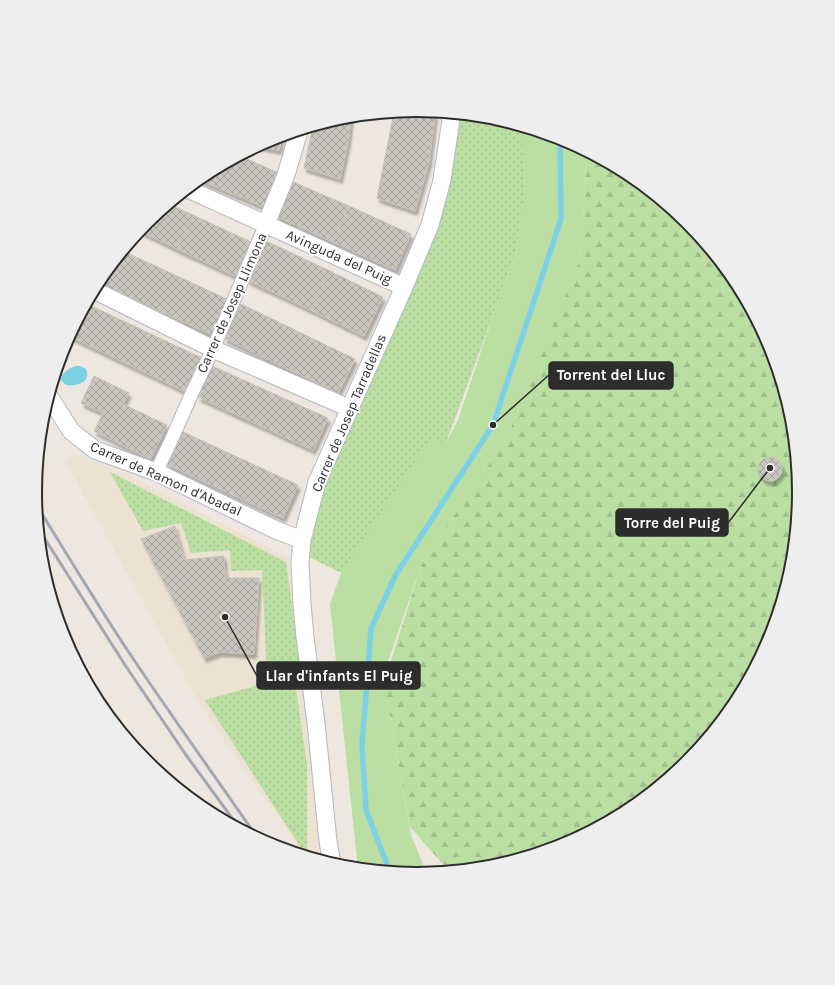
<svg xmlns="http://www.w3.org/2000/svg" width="835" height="985" font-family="Karla,sans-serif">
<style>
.education{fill:#ece2d2}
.grass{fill:#bbdea2}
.forest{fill:url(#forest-firs)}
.park{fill:url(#park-dots)}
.water{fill:#7dd1e5}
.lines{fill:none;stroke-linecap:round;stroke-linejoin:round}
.stream{stroke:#7dd1e5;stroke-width:5.5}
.building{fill:url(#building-cross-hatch);stroke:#c8c2ba;filter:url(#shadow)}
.pedestrian-casing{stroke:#b4b7bf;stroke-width:15}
.minor-casing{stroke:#b4b7bf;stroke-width:19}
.pedestrian{stroke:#fff;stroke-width:13}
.minor{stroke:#fff;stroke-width:17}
.rail{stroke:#a3a7b5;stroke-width:3}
.labels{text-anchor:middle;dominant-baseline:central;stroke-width:4;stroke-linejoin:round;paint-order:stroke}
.street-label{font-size:14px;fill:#2d2d2d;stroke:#fff}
.rim{fill:none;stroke:#2d2d2d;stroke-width:2}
.leader{fill:none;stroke:#2d2d2d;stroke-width:1.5}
.callout-dot{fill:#2d2d2d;stroke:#fff;stroke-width:1.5}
.callout{fill:#2d2d2d;stroke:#2d2d2d;stroke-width:1.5}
.callout-label{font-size:15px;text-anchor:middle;font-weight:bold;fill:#fff}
</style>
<defs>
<pattern id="forest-firs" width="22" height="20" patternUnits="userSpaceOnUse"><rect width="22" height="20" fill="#bbdea2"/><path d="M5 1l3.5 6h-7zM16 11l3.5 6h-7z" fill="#a1bf8c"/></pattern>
<pattern id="park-dots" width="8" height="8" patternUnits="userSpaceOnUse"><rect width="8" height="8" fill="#bbdea2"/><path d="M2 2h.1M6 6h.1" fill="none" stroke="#a1bf8c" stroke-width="1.8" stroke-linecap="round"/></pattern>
<pattern id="building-cross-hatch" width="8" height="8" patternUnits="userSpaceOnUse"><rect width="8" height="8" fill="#c9c5bf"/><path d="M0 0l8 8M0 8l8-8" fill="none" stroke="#a4a09c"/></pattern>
<filter id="shadow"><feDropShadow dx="2.5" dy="4.5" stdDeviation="1" flood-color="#0004"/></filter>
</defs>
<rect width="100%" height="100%" fill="#ede7e0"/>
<path class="education" d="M74 453 125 474 289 558 318 757 320 861 306 857 245 771 199 703 65 461Z"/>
<path class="grass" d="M521 126 564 139 587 151V160L580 259 507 437 422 563 383 676 411 835 427 874 417 875 358 869 330 604 341 573 430 438 446 443 458 420 493 316 516 253 525 187Z"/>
<path class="forest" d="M593 155 630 175 688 222 736 280 771 346 793 418 800 493 793 567 771 639 735 705 688 763 635 806 553 844 450 872 410 827 384 683 422 563 507 437 580 259 587 160Z"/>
<g class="park">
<path d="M461 114 492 117 521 126 525 187 516 253 446 443 430 439 341 573 307 556 324 488 430 248Z"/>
<path d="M110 472 286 562 301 670 267 674 262 570 231 571 230 550 191 553 181 523 143 531Z"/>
<path d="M294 675 307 765V857L205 700Z"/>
</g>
<path class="water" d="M75 366H80L86 369C92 382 76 387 66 385L61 380C62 372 68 369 75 366Z"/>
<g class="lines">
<path class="stream" d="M390 872 366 810 362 745 371 629 395 576 493 425 561 219 560 138"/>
</g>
<g class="building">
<path d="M414 110 435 114 429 162 415 211 377 198 394 112Z"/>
<path d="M351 116 348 142 340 179 304 168 313 126 343 117Z"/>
<path d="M282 136 279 150 258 146 271 139Z"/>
<path d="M240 156 279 173 264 207 202 181 205 174Z"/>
<path d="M291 181 349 206 333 242 276 216Z"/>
<path d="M169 204 193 215 177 249 140 231 147 222Z"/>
<path d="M349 206 411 234 395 270 333 242Z"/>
<path d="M193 215 251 242 235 276 177 249Z"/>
<path d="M266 241 330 271 311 310 247 280Z"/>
<path d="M123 251 229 300 213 335 98 283Z"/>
<path d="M330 271 383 297 364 336 311 310Z"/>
<path d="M87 304 202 358 186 392 69 336Z"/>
<path d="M241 304 355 359 338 393 224 338Z"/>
<path d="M212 366 328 418 313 450 198 397Z"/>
<path d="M94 376 129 393 123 404 167 425 150 459 94 431 103 413 81 403Z"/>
<path d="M181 431 298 485 283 518 166 464Z"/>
<circle cx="770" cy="469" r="12"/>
<path d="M175 526 184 560 224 556 225 578H259L254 654 220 652 204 658 141 539Z"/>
</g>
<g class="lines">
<defs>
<path id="pedestrian" d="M156 472 170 443 191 395 213 349 266 224"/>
<g id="minor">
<path d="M188 189 404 287"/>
<path d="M266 224 286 175 299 131"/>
<path d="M94 290 213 349 349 408"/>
<path d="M49 396 71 431 95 450 156 472 276 530 302 540"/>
<path d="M332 864 328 841 316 723 305 637 302 604 300 563 302 540 317 482 404 287 430 225 442 180 452 113"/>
</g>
</defs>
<use href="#pedestrian" class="pedestrian-casing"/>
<use href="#minor" class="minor-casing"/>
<use href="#pedestrian" class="pedestrian"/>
<use href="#minor" class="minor"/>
<g class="rail">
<path d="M36 504C66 553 95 601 126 648 169 713 215 776 259 840"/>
<path d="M38 528 125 665 186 755 240 829"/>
</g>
</g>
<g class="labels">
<g class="street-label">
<text transform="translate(339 257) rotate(24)">Avinguda del Puig</text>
<text transform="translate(232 303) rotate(-66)">Carrer de Josep Llimona</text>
<text transform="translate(349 413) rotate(-67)">Carrer de Josep Tarradellas</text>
<text transform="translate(166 479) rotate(24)">Carrer de Ramon d'Abadal</text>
</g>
</g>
<path d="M0 0H835V985H0ZM42 492a375 375 0 1 1 750 0a375 375 0 1 1-750 0Z" fill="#eee" fill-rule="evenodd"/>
<path class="rim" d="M42 492a375 375 0 1 1 750 0a375 375 0 1 1-750 0Z"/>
<path class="leader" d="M493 425L549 375M770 468L728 523M225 617L257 676"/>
<g class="callout-dot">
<circle cx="493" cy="425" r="4"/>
<circle cx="770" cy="468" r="4"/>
<circle cx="225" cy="617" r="4"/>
</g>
<g class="callout">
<rect x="549" y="362" width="124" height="27" rx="4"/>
<rect x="616" y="509" width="112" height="27" rx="4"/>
<rect x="257" y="662" width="163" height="27" rx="4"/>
</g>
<g class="callout-label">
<text x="611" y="380">Torrent del Lluc</text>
<text x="672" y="528">Torre del Puig</text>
<text x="339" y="681">Llar d'infants El Puig</text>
</g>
</svg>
